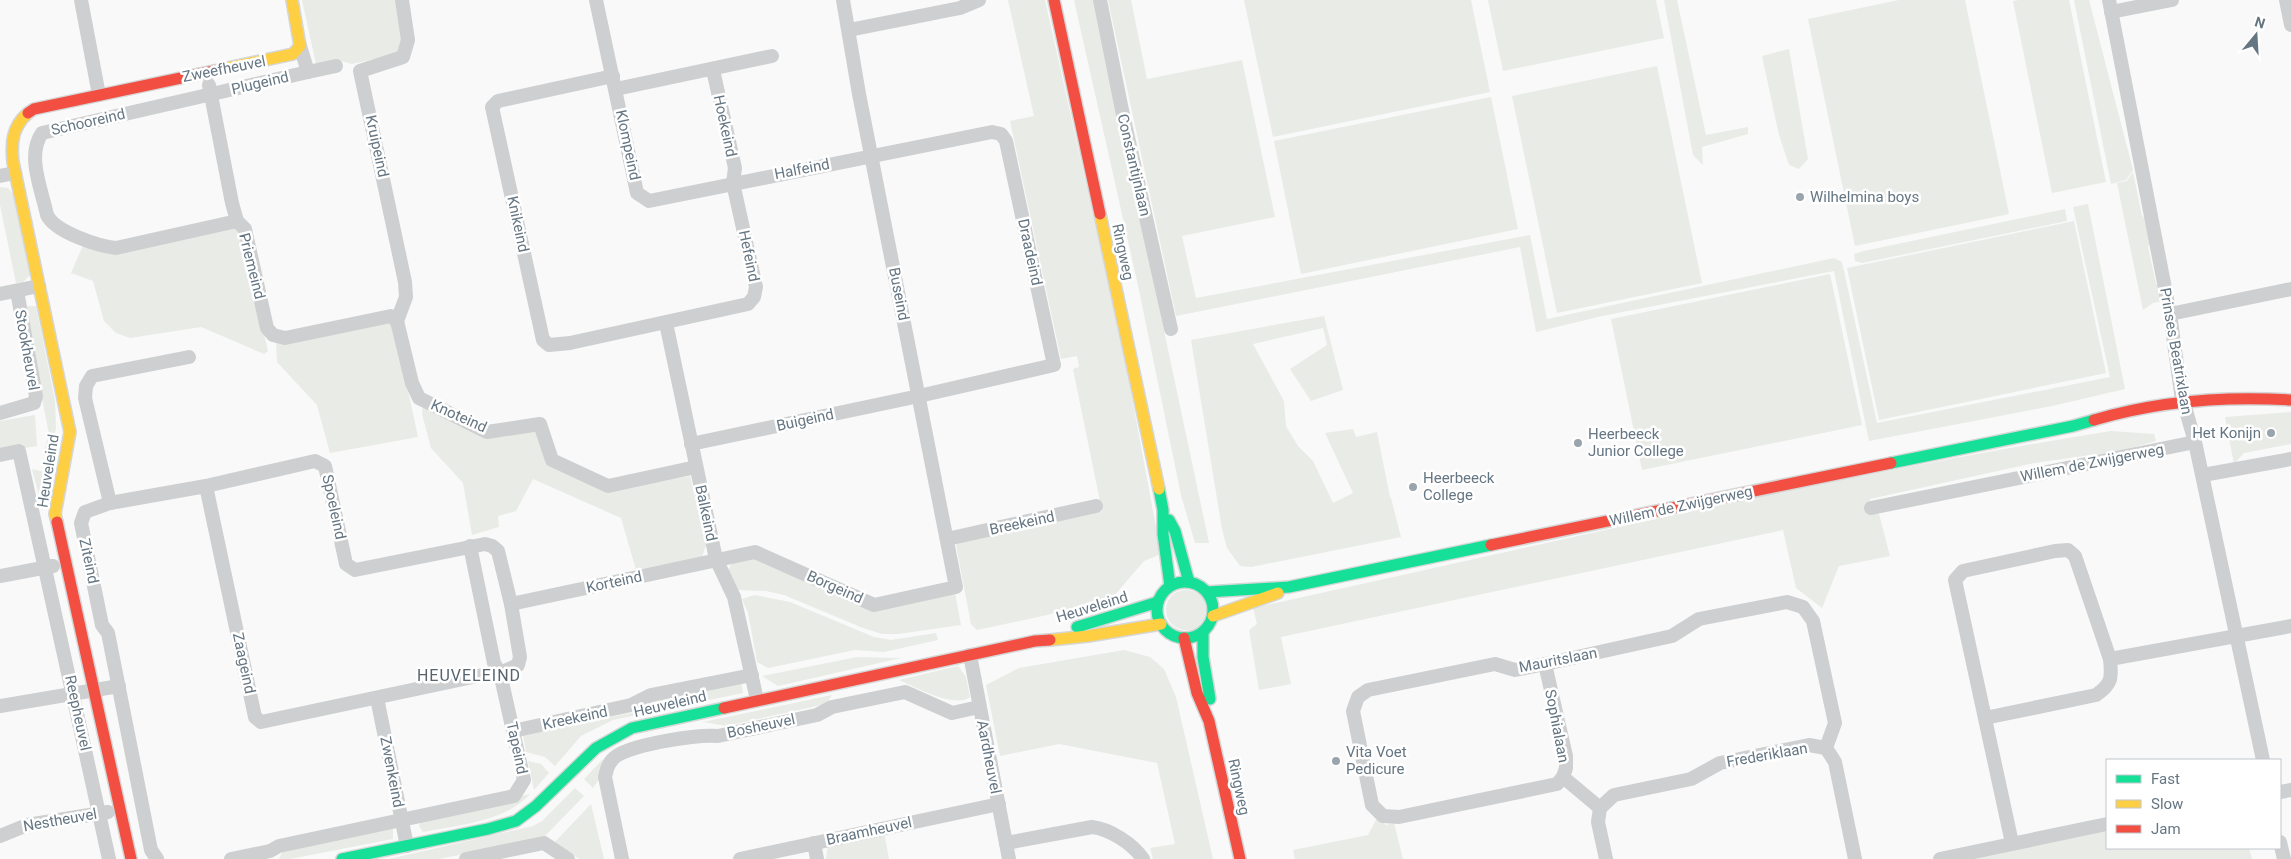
<svg xmlns="http://www.w3.org/2000/svg" width="2291" height="859" font-family="Roboto,sans-serif">
<style>
.green{fill:#e8ebe6}
.lines{fill:none;stroke-linecap:round;stroke-linejoin:round}
.fast-casing{stroke:#d5d6d7;stroke-width:14}
.slow-casing{stroke:#d5d6d7;stroke-width:14}
.jam-casing{stroke:#d5d6d7;stroke-width:14}
.street{stroke:#cecfd0;stroke-width:14}
.fast{stroke:#16e098;stroke-width:11}
.slow{stroke:#ffcf43;stroke-width:11}
.jam{stroke:#f24e42;stroke-width:11}
.poi-dot{fill:#99a4ac;stroke:#fff;stroke-width:2}
.labels{text-anchor:middle;dominant-baseline:central;stroke-width:5;stroke-linejoin:round;paint-order:stroke}
.street-label{font-size:15px;fill:#657683;stroke:#fff}
.poi-label{font-size:15px;fill:#657683;stroke:#fff;text-anchor:start}
.neighbourhood-label{font-size:16px;letter-spacing:1px;fill:#57646e;stroke:#fff}
</style>
<rect width="100%" height="100%" fill="#f9f9f9"/>
<g class="green">
<path d="M302 0H396L404 40 397 54 352 64 341 61 316 64Z"/>
<path d="M1008 0H1045L1123 349 1161 554 1144 561 1113 597 1047 615 977 630 971 624 956 545 961 541 1102 511 1073 369 1079 367 1077 356 1061 359 1010 121 1034 116Z"/>
<path d="M1074 0H1094L1209 543H1195L1181 495 1139 290Z"/>
<path d="M1108 0H1131L1147 79 1242 60 1275 217 1182 236 1196 298 1530 235 1547 319 1834 258 1842 262 1877 423 2110 377 2073 207 2088 204 2125 389 2052 406 1869 441 1834 271 1602 316 1536 332 1520 247 1176 316Z"/>
<path d="M1244 0H1471L1490 92 1273 137Z"/>
<path d="M1488 0H1656L1664 38 1503 71Z"/>
<path d="M1664 0H1677L1706 135 1748 127V134L1702 147 1703 165 1693 155Z"/>
<path d="M1899 0H1965L2009 214 1855 246 1808 19Z"/>
<path d="M2019 0H2069L2106 182 2052 193 2013 1Z"/>
<path d="M2074 0H2089L2133 170 2126 180 2111 184Z"/>
<path d="M1789 49 1808 159 1799 169 1789 165 1779 135 1762 56Z"/>
<path d="M1657 66 1702 283 1557 313 1512 96Z"/>
<path d="M1491 97 1518 229 1301 274 1274 141Z"/>
<path d="M2133 172 2142 216 2147 219 2151 241 2148 247 2156 284 2161 288 2163 301 2153 303 2143 310 2117 183 2127 181Z"/>
<path d="M0 187 8 188 13 194 30 275 23 282 16 283 0 205Z"/>
<path d="M2065 209 2067 221 1862 263 1855 261 1854 254 1864 251Z"/>
<path d="M2074 221 2106 373 1879 420 1847 268Z"/>
<path d="M231 226 240 231 268 351 264 354 201 327 130 338 116 333 104 321 93 281 71 273 84 243 109 252Z"/>
<path d="M1830 274 1862 425 1642 470 1611 319Z"/>
<path d="M28 306H36L55 401 56 428 50 456 43 455 49 434 25 312Z"/>
<path d="M1324 316 1343 390 1311 401 1290 369 1327 345 1323 328 1253 344 1284 401 1286 426 1298 446 1313 461 1333 503 1353 493 1325 433 1353 429 1356 437 1377 432 1390 497 1391 498 1401 537 1251 567 1240 566 1227 548 1222 529 1191 340Z"/>
<path d="M388 320 394 325 418 437 330 453 317 405 277 362 276 341Z"/>
<path d="M423 405 491 438 536 429 546 463 608 491 690 476 706 545 702 557 636 570 621 518 533 479 516 511 498 516 499 527 472 535 463 483 431 448 422 414Z"/>
<path d="M2291 412V444L2244 453 2234 464 2225 417Z"/>
<path d="M35 415 37 446 25 448 23 444 0 448V421Z"/>
<path d="M2111 431 2154 434 2156 441 2120 451 2034 463 1870 499V512L1878 510 1890 556 1839 566 1822 608 1796 588 1783 530 1281 637 1291 684 1259 690 1249 630 1257 624 1253 608C1538 546 1823 477 2111 431Z"/>
<path d="M32 469 44 472 46 475 43 511Z"/>
<path d="M755 557 873 611 955 593 961 625 898 634H882L863 628 784 595 766 591 737 590 728 570 732 563Z"/>
<circle cx="1186" cy="610" r="20"/>
<path d="M755 595 790 602 874 637 891 640 936 633 938 640 884 652 855 650 768 668 757 662 748 613 742 599Z"/>
<path d="M1124 650 1150 657 1164 669 1176 697 1213 859H1153L1150 848 1175 844 1157 763 1059 744 1000 756 986 685 1019 668Z"/>
<path d="M857 657 901 658 778 686 762 676Z"/>
<path d="M958 666 966 677 970 697C954 709 916 687 899 680Z"/>
<path d="M741 681 743 693 613 720 581 736 555 766 545 757 526 752 523 735 636 712 651 700Z"/>
<path d="M832 695 826 704 726 726 703 722Z"/>
<path d="M603 759 600 778 593 788 584 779Z"/>
<path d="M528 761 541 764 549 773 534 790Z"/>
<path d="M575 788 584 796 543 838 439 859H389L533 826 542 821Z"/>
<path d="M530 794C505 822 458 825 423 832L419 826 421 819Z"/>
<path d="M591 804 604 859H580L553 844Z"/>
<path d="M1377 818 1386 825 1394 823 1403 859H1295L1293 850 1368 835Z"/>
<path d="M393 825V839L290 859H279L284 848Z"/>
<path d="M2107 831V848H2249L2252 859H1967Z"/>
<path d="M884 832 889 859H826L828 845Z"/>
</g>
<g class="lines">
<defs>
<g id="fast">
<path d="M1891 463 2073 426 2094 420"/>
<path d="M1159 489 1163 510V534L1170 586"/>
<path d="M1169 520 1175 531 1189 582"/>
<circle cx="1185" cy="610" r="28"/>
<path d="M1207 592 1289 587 1491 545"/>
<path d="M1077 627 1158 602"/>
<path d="M1203 632V657L1210 699"/>
<path d="M342 859 488 829 516 821 536 806 596 748 632 728 724 708"/>
</g>
<g id="slow">
<path d="M214 71 293 54 300 46 292 0"/>
<path d="M28 113C12 127 11 143 13 162L70 432 55 514 57 522"/>
<path d="M1100 214 1159 489"/>
<path d="M1213 616 1278 593"/>
<path d="M1050 640 1088 636 1161 624"/>
</g>
<g id="jam">
<path d="M1054 0 1100 214"/>
<path d="M28 113 34 109 214 71"/>
<path d="M2094 420C2158 401 2224 396 2291 400"/>
<path d="M57 522 131 859"/>
<path d="M1491 545 1891 463"/>
<path d="M1184 638 1197 693 1209 721 1240 859"/>
<path d="M724 708 1035 641 1050 640"/>
</g>
</defs>
<use href="#fast" class="fast-casing"/>
<use href="#slow" class="slow-casing"/>
<use href="#jam" class="jam-casing"/>
<g class="street">
<path d="M81 0 99 95"/>
<path d="M596 0 637 193 649 201 992 132 1001 134 1006 141 1054 365 919 396 691 444"/>
<path d="M1100 0 1123 115 1171 329"/>
<path d="M2109 0 2170 314 2181 393 2195 442 2263 760"/>
<path d="M2286 0 2291 25"/>
<path d="M2111 12 2172 0"/>
<path d="M849 30 960 8 979 0"/>
<path d="M308 72 336 66"/>
<path d="M613 76 498 101 492 107 543 340 549 345 570 343 748 304 754 297 756 287 733 183 735 168 713 70"/>
<path d="M209 85 232 203 237 221 245 229 267 328 273 335 285 338 391 316 397 321"/>
<path d="M616 89 772 56"/>
<path d="M0 176 15 173"/>
<path d="M237 221 116 248C98 246 55 232 47 215 42 190 26 156 42 133L308 72 300 46"/>
<path d="M0 294 39 286"/>
<path d="M2170 314 2291 289"/>
<path d="M397 321 412 383 419 398 487 432 540 424 552 460 608 486 696 467"/>
<path d="M397 321 406 297 405 282 360 71 403 57 408 40 402 0"/>
<path d="M666 323 716 559 734 597 757 700"/>
<path d="M0 413 34 403 36 396 17 291"/>
<path d="M0 455 19 451 109 859"/>
<path d="M2203 475 2291 459"/>
<path d="M110 503 206 486 315 461 325 466 346 564 355 570 485 544 492 546 498 551 511 604 520 657 518 665 500 673 487 674 261 722 255 717 206 486"/>
<path d="M1871 508 2195 442"/>
<path d="M947 539 1096 506"/>
<path d="M0 576 53 566"/>
<path d="M511 604 755 552 874 605 956 587 859 94 843 0"/>
<path d="M970 655 1009 859"/>
<path d="M2110 659 2291 626"/>
<path d="M1545 664 1566 756V768L1563 777 1600 808 1598 822 1606 859"/>
<path d="M377 698 407 846"/>
<path d="M0 706 119 686"/>
<path d="M1985 718 2096 695C2112 684 2112 678 2110 659L2075 556 2068 550 2055 551 1963 571 1955 580 2012 843"/>
<path d="M513 731 631 705 651 695 752 675"/>
<path d="M1563 777 1557 784 1399 817 1383 816 1372 805 1353 711 1358 697 1368 690 1495 664 1515 670 1545 664 1672 636 1699 619 1787 602 1803 607 1813 621 1835 723 1826 748 1835 762 1855 859"/>
<path d="M2280 792 2291 790"/>
<path d="M1600 808 1614 795 1691 779 1720 763 1809 745 1826 748"/>
<path d="M0 836 27 825 108 812"/>
<path d="M2280 842 2284 859"/>
<path d="M814 843 817 859"/>
<path d="M1006 843 1092 827C1110 829 1133 844 1143 859"/>
<path d="M157 859 151 850 108 633 102 625 81 523 85 512 110 503 85 398 86 386 92 376 189 357"/>
<path d="M231 859 270 851 279 846 514 796 524 780 500 673 494 663 470 546"/>
<path d="M466 859 544 843 568 859"/>
<path d="M622 859 605 777C607 768 609 760 618 755 637 744 697 734 718 736L817 715 832 707 905 692 952 713 979 707"/>
<path d="M740 859 999 804"/>
<path d="M1940 859 2107 824"/>
</g>
<use href="#fast" class="fast"/>
<use href="#slow" class="slow"/>
<use href="#jam" class="jam"/>
</g>
<g class="poi-dot">
<circle cx="1800" cy="197" r="5"/>
<circle cx="2271" cy="433" r="5"/>
<circle cx="1578" cy="443" r="5"/>
<circle cx="1413" cy="487" r="5"/>
<circle cx="1336" cy="761" r="5"/>
</g>
<g class="labels">
<g class="street-label">
<text transform="translate(224 69) rotate(-11)">Zweefheuvel</text>
<text transform="translate(260 83) rotate(-13)">Plugeind</text>
<text transform="translate(88 122) rotate(-13)">Schooreind</text>
<text transform="translate(725 126) rotate(78)">Hoekeind</text>
<text transform="translate(628 145) rotate(78)">Klompeind</text>
<text transform="translate(377 146) rotate(78)">Kruipeind</text>
<text transform="translate(1134 165) rotate(77)">Constantijnlaan</text>
<text transform="translate(802 169) rotate(-11)">Halfeind</text>
<text transform="translate(518 224) rotate(78)">Knikeind</text>
<text transform="translate(1030 252) rotate(78)">Draadeind</text>
<text transform="translate(1123 252) rotate(78)">Ringweg</text>
<text transform="translate(749 256) rotate(78)">Hefeind</text>
<text transform="translate(252 266) rotate(76)">Priemeind</text>
<text transform="translate(899 294) rotate(79)">Buseind</text>
<text transform="translate(27 350) rotate(80)">Stookheuvel</text>
<text transform="translate(2176 351) rotate(80)">Prinses Beatrixlaan</text>
<text transform="translate(459 416) rotate(24)">Knoteind</text>
<text transform="translate(805 420) rotate(-12)">Buigeind</text>
<text transform="translate(2092 463) rotate(-11)">Willem de Zwijgerweg</text>
<text transform="translate(48 471) rotate(-81)">Heuveleind</text>
<text transform="translate(1681 506) rotate(-12)">Willem de Zwijgerweg</text>
<text transform="translate(334 507) rotate(78)">Spoeleind</text>
<text transform="translate(706 513) rotate(78)">Balkeind</text>
<text transform="translate(1022 523) rotate(-12)">Breekeind</text>
<text transform="translate(89 561) rotate(78)">Ziteind</text>
<text transform="translate(614 582) rotate(-12)">Korteind</text>
<text transform="translate(835 587) rotate(24)">Borgeind</text>
<text transform="translate(1092 607) rotate(-17)">Heuveleind</text>
<text transform="translate(1558 660) rotate(-11)">Mauritslaan</text>
<text transform="translate(244 663) rotate(78)">Zaageind</text>
<text transform="translate(670 704) rotate(-13)">Heuveleind</text>
<text transform="translate(78 713) rotate(78)">Reepheuvel</text>
<text transform="translate(575 718) rotate(-12)">Kreekeind</text>
<text transform="translate(761 726) rotate(-12)">Bosheuvel</text>
<text transform="translate(1557 726) rotate(79)">Sophialaan</text>
<text transform="translate(517 748) rotate(78)">Tapeind</text>
<text transform="translate(1767 755) rotate(-10)">Frederiklaan</text>
<text transform="translate(989 757) rotate(79)">Aardheuvel</text>
<text transform="translate(392 772) rotate(79)">Zwenkeind</text>
<text transform="translate(1239 787) rotate(78)">Ringweg</text>
<text transform="translate(60 820) rotate(-10)">Nestheuvel</text>
<text transform="translate(869 831) rotate(-12)">Braamheuvel</text>
</g>
<g class="poi-label">
<text x="1810" y="197">Wilhelmina boys</text>
<text x="2261" y="433" text-anchor="end">Het Konijn</text>
<text x="1588" y="434">Heerbeeck<tspan x="1588" dy="17">Junior College</tspan></text>
<text x="1423" y="478">Heerbeeck<tspan x="1423" dy="17">College</tspan></text>
<text x="1346" y="752">Vita Voet<tspan x="1346" dy="17">Pedicure</tspan></text>
</g>
<g class="neighbourhood-label">
<text x="469" y="675">HEUVELEIND</text>
</g>
</g>
<rect x="2106" y="759" width="175" height="90" fill="#ffffff" stroke="#c1c8cd"/>
<rect x="2116" y="775" width="25" height="8" fill="#16e098" stroke="#c1c8cd"/>
<text x="2151" y="784" font-size="15" fill="#657683">Fast</text>
<rect x="2116" y="800" width="25" height="8" fill="#ffcf43" stroke="#c1c8cd"/>
<text x="2151" y="809" font-size="15" fill="#657683">Slow</text>
<rect x="2116" y="825" width="25" height="8" fill="#f24e42" stroke="#c1c8cd"/>
<text x="2151" y="834" font-size="15" fill="#657683">Jam</text>
<g transform="translate(2256 35) rotate(18)" stroke="#ffffff" stroke-width="4" paint-order="stroke">
<path d="M0-4L9 19L0 12L-9 19Z" fill="#657683"/>
<text y="-8" font-size="14" font-weight="bold" text-anchor="middle" fill="#657683">N</text>
</g>
</svg>
